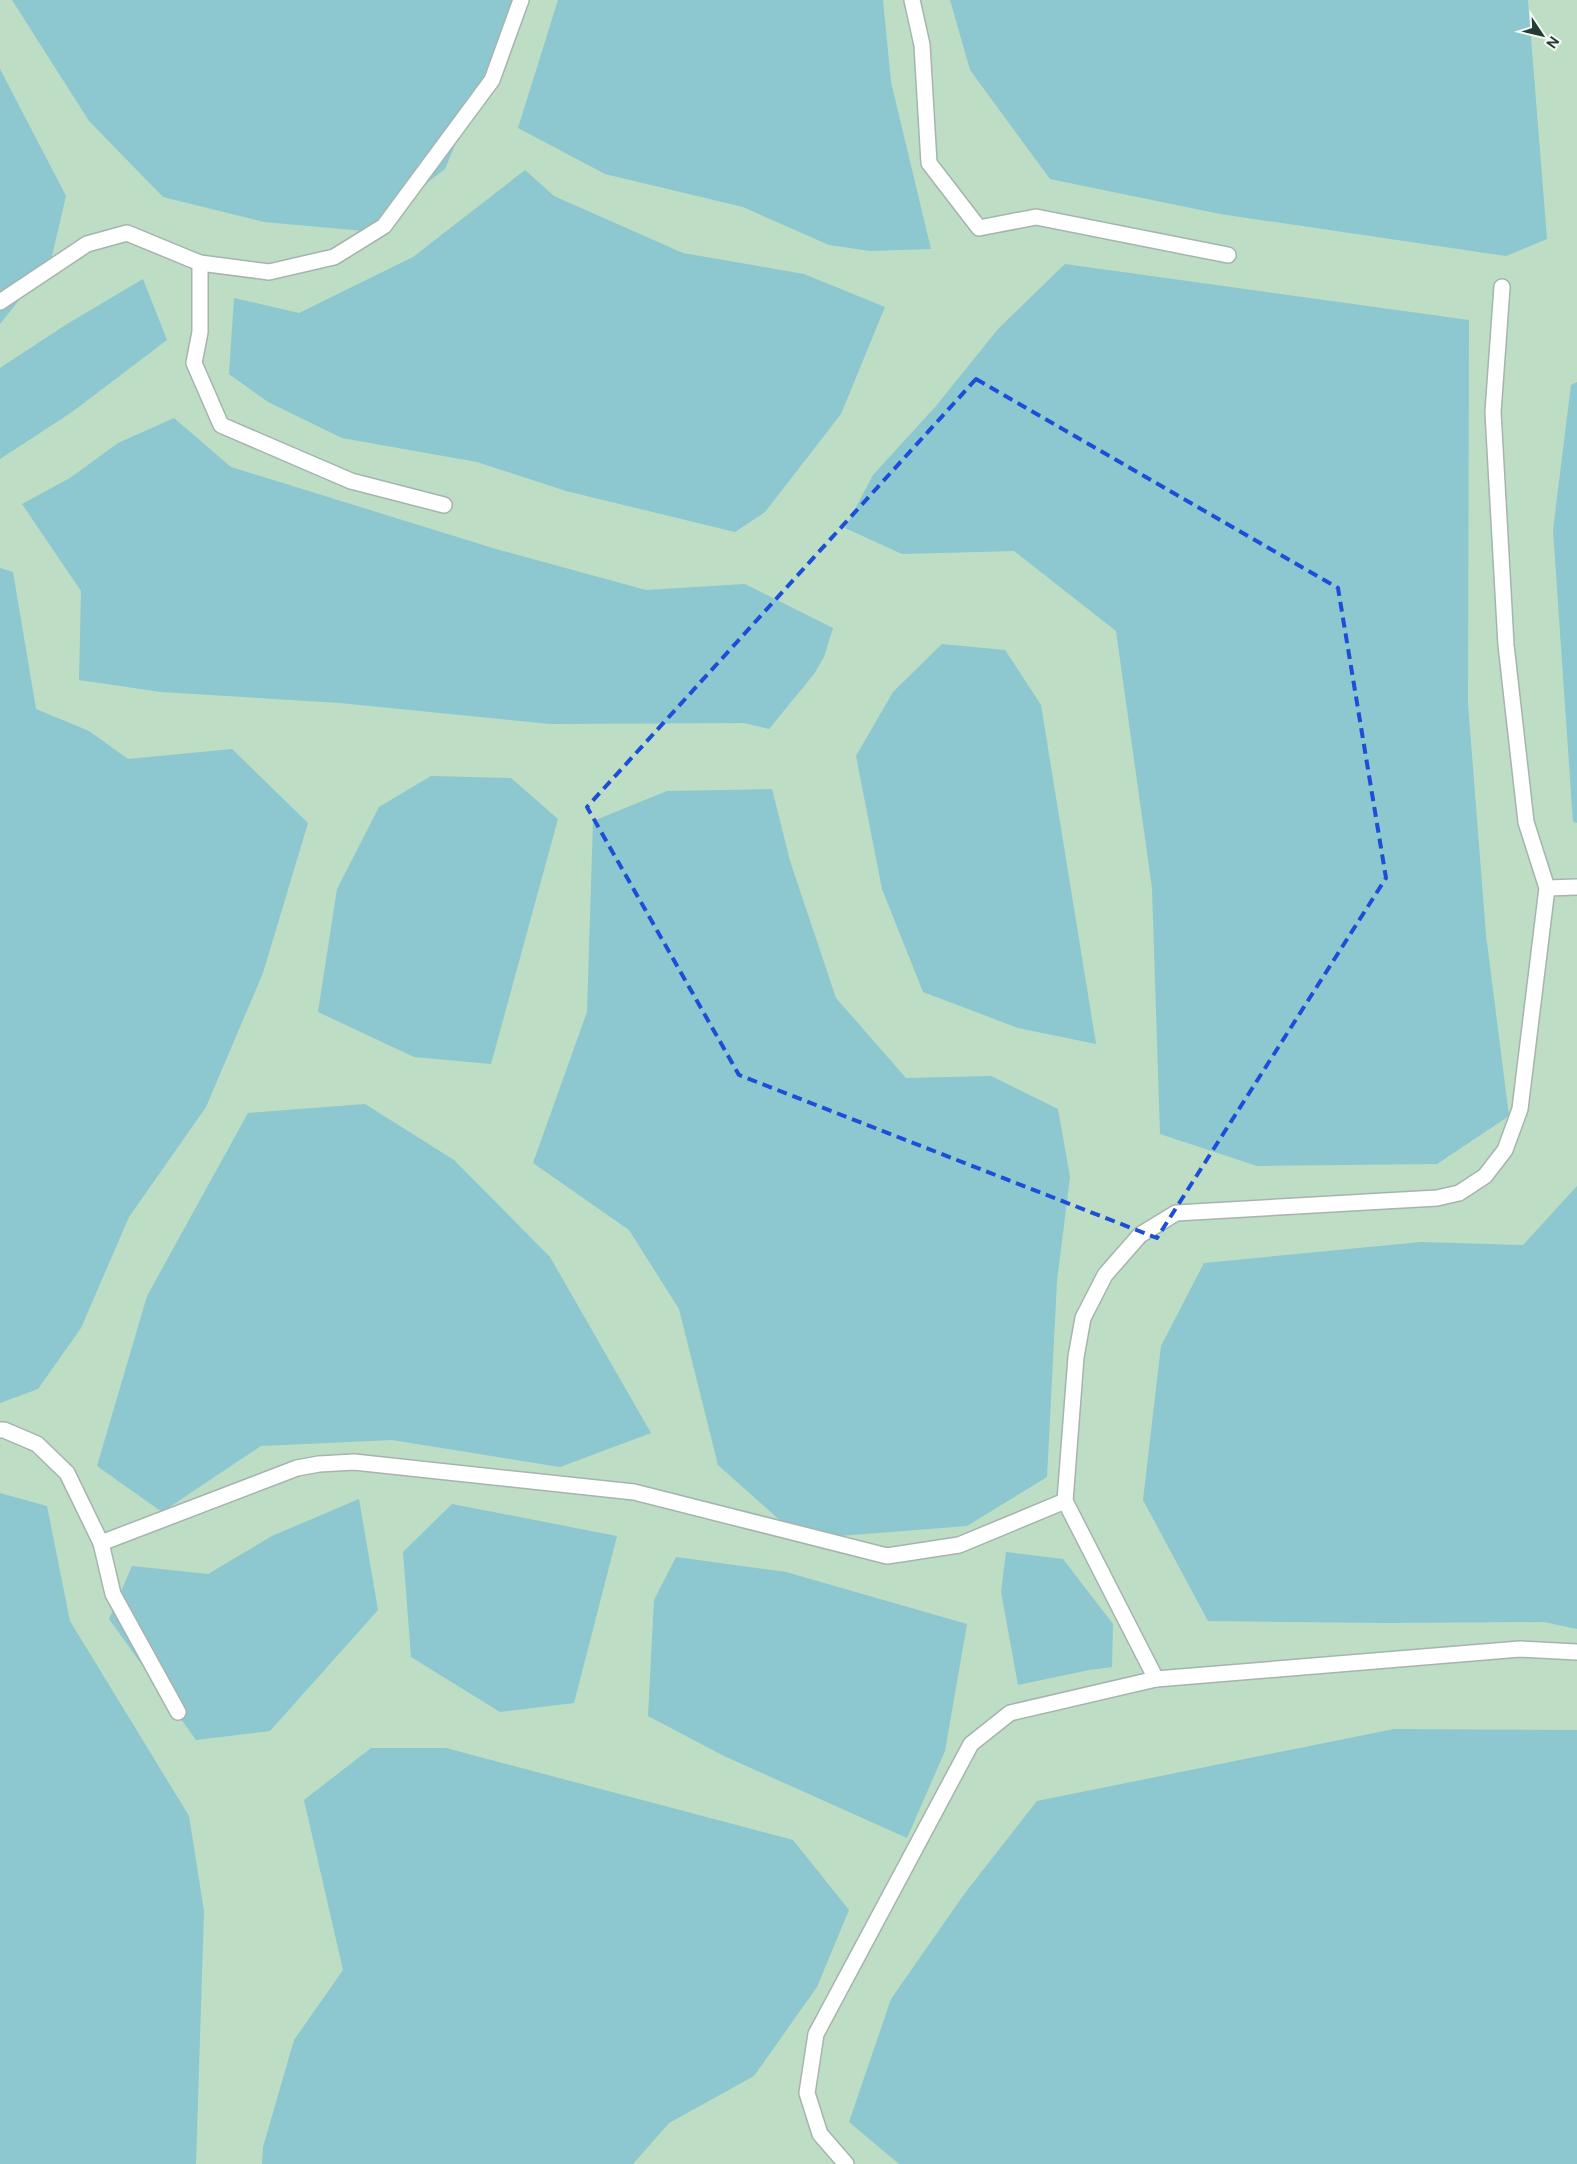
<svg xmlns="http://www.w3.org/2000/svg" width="1577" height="2164" font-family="'Public Sans',sans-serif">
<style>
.green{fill:#bdddc5}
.water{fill:#8dc7cf}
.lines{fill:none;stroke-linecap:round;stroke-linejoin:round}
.minor-casing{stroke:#a6b4af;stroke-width:18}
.minor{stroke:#fff;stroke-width:15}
.marked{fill:none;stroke:#1d4ed8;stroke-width:4;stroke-dasharray:10 6;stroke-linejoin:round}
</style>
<rect width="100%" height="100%" fill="#e3ece8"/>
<rect class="green" x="0" y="0" width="1577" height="2164"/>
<g class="water">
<path d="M12 0H512L511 11 445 169 364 231 264 222 163 197 89 121Z"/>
<path d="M558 0H883L891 82 931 249 870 251 829 245 743 207 605 174 518 128Z"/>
<path d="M950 0H1528L1547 239 1506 256 1220 214 1050 179 970 70Z"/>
<path d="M0 69 66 196 51 260 0 324Z"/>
<path d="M525 170 554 196 683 253 804 274 885 307 841 414 765 512 735 532 566 491 477 462 342 438 268 402 229 374 234 298 299 313 413 257Z"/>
<path d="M1065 264 1469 320 1468 704 1486 935 1509 1116 1437 1164 1257 1166 1160 1134 1152 888 1116 631 1014 551 902 554 845 528 873 475 936 406 998 329Z"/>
<path d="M143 279 167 340 72 412 0 459V368L67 324Z"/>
<path d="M1577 382V823L1573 822 1553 530 1571 385Z"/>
<path d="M174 418 231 467 496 549 646 590 745 584 833 628 824 657 814 674 769 729 744 723 550 724 340 703 161 692 79 680 81 591 22 504 70 478 118 443Z"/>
<path d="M0 568 13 572 36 709 89 731 128 759 232 749 308 823 263 973 206 1107 129 1217 81 1328 38 1389 0 1403Z"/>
<path d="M942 644 1005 650 1041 705 1096 1044 1018 1028 923 992 882 889 856 756 893 692Z"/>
<path d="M431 776 511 778 558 819 491 1064 414 1057 318 1012 337 889 379 807Z"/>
<path d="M772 789 790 861 836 998 906 1078 991 1076 1058 1109 1070 1177 1057 1281 1047 1477 967 1526 801 1539 718 1465 679 1309 629 1230 533 1163 587 1012 593 821 667 791Z"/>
<path d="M365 1104 454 1160 550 1257 651 1433 560 1467 392 1440 261 1446 162 1512 97 1466 147 1296 248 1113Z"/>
<path d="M1577 1186V1629L1544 1622 1386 1623 1208 1621 1143 1500 1161 1346 1204 1263 1421 1242 1523 1245Z"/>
<path d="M0 1493 47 1506 70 1621 189 1816 204 1911 196 2164H0Z"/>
<path d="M359 1499 378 1610 270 1731 196 1740 109 1619 132 1566 208 1574 272 1536Z"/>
<path d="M452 1504 617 1536 574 1703 500 1712 411 1657 403 1552Z"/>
<path d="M1006 1552 1063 1559 1113 1624 1112 1667 1089 1670 1018 1685 1001 1592Z"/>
<path d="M676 1557 786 1572 967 1624 945 1751 907 1838 724 1756 648 1716 654 1600Z"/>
<path d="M1394 1729 1577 1730V2164H899L849 2122 891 1999 965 1893 1037 1801Z"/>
<path d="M371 1748H446L793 1840 849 1910 817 1987 754 2076 669 2123 633 2164H262L263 2147 294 2040 343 1970 304 1800Z"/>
</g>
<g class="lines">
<defs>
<g id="minor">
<path d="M912 0 922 45 929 163 979 228 1036 217 1228 255"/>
<path d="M200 263V332L194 363 221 425 351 481 444 505"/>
<path d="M0 302 87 244 127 233 200 263 269 272 334 257 384 226 492 80 521 0"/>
<path d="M1547 888 1577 887"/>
<path d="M0 1430H4L37 1444 67 1473 101 1543 113 1594 178 1712"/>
<path d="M101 1543 297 1468 319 1464 354 1462 634 1492 887 1556 959 1545 1065 1501"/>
<path d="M1156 1679 1065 1501 1076 1357 1083 1318 1105 1275 1140 1235 1176 1213 1437 1198 1459 1193 1485 1176 1505 1150 1520 1109 1547 888 1526 822 1506 645 1493 412 1502 287"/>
<path d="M846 2164 820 2134 807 2093 816 2034 971 1744 1010 1713 1156 1679 1520 1649 1577 1652"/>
</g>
</defs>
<use href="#minor" class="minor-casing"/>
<use href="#minor" class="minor"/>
</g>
<path class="marked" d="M976 379 1338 588 1386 878 1157 1238 739 1075 587 807Z"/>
<g transform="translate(1542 35) rotate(125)" stroke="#f4f9f6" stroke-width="4" paint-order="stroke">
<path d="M0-4L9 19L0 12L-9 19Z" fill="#233d36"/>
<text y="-8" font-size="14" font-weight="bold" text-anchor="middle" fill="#233d36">N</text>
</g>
</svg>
